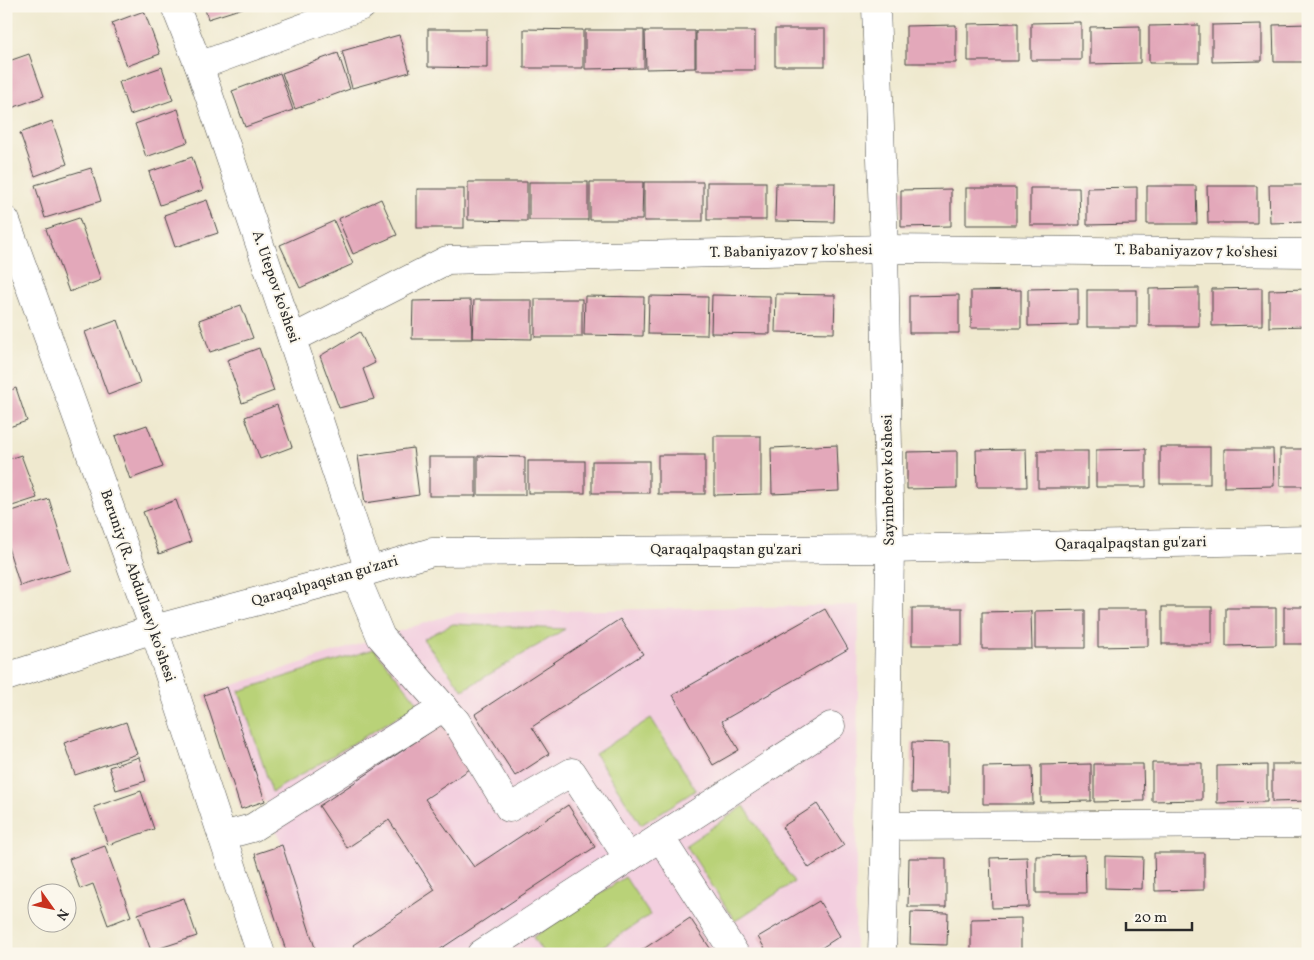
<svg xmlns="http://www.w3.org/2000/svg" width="1314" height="960" font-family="Vollkorn,serif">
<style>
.built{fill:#f3cfdf}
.green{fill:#b9d278;stroke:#727e52}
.building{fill:#e3a8ba}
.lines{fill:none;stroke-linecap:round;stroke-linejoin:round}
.minor-casing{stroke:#484844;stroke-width:29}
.minor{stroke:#fff;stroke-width:28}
.labels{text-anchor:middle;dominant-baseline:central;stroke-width:4;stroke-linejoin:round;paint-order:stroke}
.street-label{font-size:15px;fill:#2b2b2b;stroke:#fbf7ec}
</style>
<rect width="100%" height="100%" fill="#fbf7ec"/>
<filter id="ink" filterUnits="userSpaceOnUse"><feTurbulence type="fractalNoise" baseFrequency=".02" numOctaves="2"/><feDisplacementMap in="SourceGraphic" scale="10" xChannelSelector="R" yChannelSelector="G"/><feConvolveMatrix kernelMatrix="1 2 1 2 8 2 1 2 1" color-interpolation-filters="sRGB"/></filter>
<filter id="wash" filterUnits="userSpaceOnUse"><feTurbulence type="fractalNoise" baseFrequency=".0096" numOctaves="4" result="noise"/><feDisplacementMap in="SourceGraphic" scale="20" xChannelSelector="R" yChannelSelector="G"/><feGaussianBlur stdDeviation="1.12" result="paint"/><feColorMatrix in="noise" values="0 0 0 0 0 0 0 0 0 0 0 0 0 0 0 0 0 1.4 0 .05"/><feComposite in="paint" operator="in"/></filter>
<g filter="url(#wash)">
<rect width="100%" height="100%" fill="#efe9cf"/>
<path class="built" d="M859 605 855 954H317L282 845 265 801 227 687 455 613Z"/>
<g class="green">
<path d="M453 624 565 629 463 690 423 639Z"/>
<path d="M374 649 419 704 272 792 239 691Z"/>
<path d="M651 718 696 790 641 825 595 754Z"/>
<path d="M744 806 794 882 735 921 686 845Z"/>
<path d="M625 877 650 915 591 954H544L533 937Z"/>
</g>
<g id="blocks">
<g class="building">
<path d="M204 6H246V7L208 19Z"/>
<path d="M144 11 160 54 127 66 112 23Z"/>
<path d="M1081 22V60H1031V23Z"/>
<path d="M1018 23V61H968V24Z"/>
<path d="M1262 24V61L1212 62V25Z"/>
<path d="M1308 24V62H1274L1273 25Z"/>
<path d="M956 25V63H906V26Z"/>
<path d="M1199 25V63H1149V26Z"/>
<path d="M1140 26V63L1090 64V27Z"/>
<path d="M428 29H487V68L428 67Z"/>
<path d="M524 29 583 30V68H524Z"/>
<rect x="775" y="29" width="50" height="37"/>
<path d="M585 30H644V68L585 69Z"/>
<path d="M645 31H695V68L646 69Z"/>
<rect x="696" y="31" width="59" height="39"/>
<path d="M399 35 410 72 352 88 342 51Z"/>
<path d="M338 53 350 89 295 109 282 73Z"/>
<path d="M29 54 44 96 12 108 6 93V62Z"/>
<path d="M162 67 173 100 130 115 119 82Z"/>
<path d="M280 73 293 110 245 127 232 91Z"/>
<path d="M178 109 188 142 146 157 135 124Z"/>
<path d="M52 121 67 164 35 176 20 133Z"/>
<path d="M192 157 203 190 160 205 149 172Z"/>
<path d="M91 168 101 201 45 218 35 185Z"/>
<path d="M468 182H527V221L468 220Z"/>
<rect x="529" y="182" width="59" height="38"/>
<path d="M590 182H643L642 220H590Z"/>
<rect x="644" y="182" width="59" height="39"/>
<rect x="707" y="182" width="59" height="38"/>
<path d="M776 183H835L834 222 775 221Z"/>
<path d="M1269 185H1308V222L1270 223Z"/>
<path d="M1147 186H1196L1197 224H1147Z"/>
<path d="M1207 186H1257V223H1208Z"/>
<path d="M1137 187V224L1087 225V188Z"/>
<rect x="966" y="188" width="50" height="37"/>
<path d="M1030 188H1079L1080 225H1030Z"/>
<rect x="417" y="189" width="47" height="39"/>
<path d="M951 189V226L901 227V190Z"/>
<path d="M381 199 397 235 353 254 338 219Z"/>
<path d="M207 200 218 233 175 247 164 215Z"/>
<path d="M79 218 101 280 69 292 46 229Z"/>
<path d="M334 221 353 264 300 288 280 245Z"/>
<path d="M1078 288V325L1028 326V289Z"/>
<path d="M1199 288V326H1149V289Z"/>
<path d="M1262 288V325L1212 326V289Z"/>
<path d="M1308 289V326L1269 327V290Z"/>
<path d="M1021 290V328H971V291Z"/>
<rect x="1087" y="290" width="50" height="37"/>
<path d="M776 294 835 295 834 333 775 332Z"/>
<path d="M712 295 770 296V334L711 333Z"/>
<path d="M959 295V333H909V296Z"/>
<path d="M585 296 644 297 643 336 584 335Z"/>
<path d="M649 296 708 297 707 335 648 334Z"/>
<rect x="535" y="299" width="47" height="38"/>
<path d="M471 300 472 339H412L413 301Z"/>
<path d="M474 300H532V339L472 338Z"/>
<path d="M241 305 253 338 210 352 199 320Z"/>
<path d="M118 320 140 383 108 395 85 332Z"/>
<path d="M360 332 375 363 363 369 374 399 339 408 320 356Z"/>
<path d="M259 348 274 391 242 403 227 360Z"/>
<path d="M16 388 27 421 6 428V392Z"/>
<path d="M277 405 292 447 260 459 245 417Z"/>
<path d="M147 425 163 467 130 479 115 436Z"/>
<path d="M714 436H761V494L714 495Z"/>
<path d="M837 445 839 491 772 494 771 448Z"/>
<rect x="1160" y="447" width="50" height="37"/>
<path d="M413 448 419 495 365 503 358 456Z"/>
<path d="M1026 449 1027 487H977L976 450Z"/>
<path d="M1146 449V487H1096V450Z"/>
<path d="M1224 449H1273L1274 486 1224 487Z"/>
<rect x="1280" y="449" width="28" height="37"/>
<path d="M957 451V488L907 489V452Z"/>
<rect x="1038" y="451" width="50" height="37"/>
<path d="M21 455 37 498 6 508V460Z"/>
<rect x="658" y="455" width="47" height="39"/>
<path d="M478 456 525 457V495H478Z"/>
<rect x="429" y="457" width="47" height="39"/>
<rect x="528" y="461" width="57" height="32"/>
<rect x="592" y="461" width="57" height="32"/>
<path d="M49 499 71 570 20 586 6 541V513Z"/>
<path d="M176 500 191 542 159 554 143 512Z"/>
<rect x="1162" y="607" width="50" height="37"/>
<rect x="1284" y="607" width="24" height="37"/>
<rect x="912" y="608" width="50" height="37"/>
<path d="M1226 608H1276V645L1226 646Z"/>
<path d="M825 609 848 649 722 721 739 750 713 765 673 695Z"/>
<path d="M1098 609H1148V646L1098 647Z"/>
<path d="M1085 610V648H1035V611Z"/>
<path d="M1031 611 1032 649H982V612Z"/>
<path d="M620 619 643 654 532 727 549 754 515 776 475 714Z"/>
<path d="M227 687 265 801 241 809 204 695Z"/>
<path d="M126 722 137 754 75 775 64 743Z"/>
<path d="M444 723 473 767 425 799 474 867 568 805 595 847 433 954H359L353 945 435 890 389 820 347 848 319 806Z"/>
<path d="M912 742 949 743V793H911Z"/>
<path d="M139 757 146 781 116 790 109 767Z"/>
<path d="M1152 763H1202V800L1152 801Z"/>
<path d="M1091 764V801L1041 802V765Z"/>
<path d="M1094 764H1143L1144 801 1094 802Z"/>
<path d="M1272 764H1308V801L1272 802Z"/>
<path d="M1267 765V802L1217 803V766Z"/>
<path d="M1032 766 1033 804H983V767Z"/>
<path d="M141 791 154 829 108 845 94 807Z"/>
<path d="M817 804 844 845 809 868 782 827Z"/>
<path d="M282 845 317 954H287L255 854Z"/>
<path d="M105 846 131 916 108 925 93 884 80 889 69 859Z"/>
<path d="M1154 853H1204V890L1155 891Z"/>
<path d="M1085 855 1086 893H1036V856Z"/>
<path d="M1105 856 1143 857 1142 889 1105 888Z"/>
<path d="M1027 857 1029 907 992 908 990 858Z"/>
<path d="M909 858H946V907H908Z"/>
<path d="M184 898 197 936 151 951 138 914Z"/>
<path d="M819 901 840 936 812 954H768L758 937Z"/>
<path d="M911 912 948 913 947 945 910 944Z"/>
<path d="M690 918 714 954H636Z"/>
<path d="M1021 918V954H971V919Z"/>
</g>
</g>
</g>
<g filter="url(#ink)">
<use href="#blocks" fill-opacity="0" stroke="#484844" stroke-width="1"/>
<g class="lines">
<defs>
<g id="minor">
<path d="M175 6 199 66 292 339 369 570"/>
<path d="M876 6 884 249 890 549 886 826 882 954"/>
<path d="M199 66 362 6"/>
<path d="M6 221 154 629 261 954"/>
<path d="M292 339 447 260 884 249 1308 253"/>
<path d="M355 575 381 637 456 721 509 808 572 772 628 858"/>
<path d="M6 677 154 629 355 575 432 552 890 549 1308 540"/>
<path d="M886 826 1298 824"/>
<path d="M222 836 252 828 444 707"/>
<path d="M660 837 735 954"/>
<path d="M481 954 831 726"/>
</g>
</defs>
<use href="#minor" class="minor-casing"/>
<use href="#minor" class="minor"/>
</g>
</g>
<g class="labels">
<g class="street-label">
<text transform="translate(791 252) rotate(-1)">T. Babaniyazov 7 ko'shesi</text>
<text transform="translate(1196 252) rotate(1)">T. Babaniyazov 7 ko'shesi</text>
<text transform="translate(275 287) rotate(71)">A. Utepov ko'shesi</text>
<text transform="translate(889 480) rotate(-91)">Sayimbetov ko'shesi</text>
<text transform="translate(1131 544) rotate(-1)">Qaraqalpaqstan gu'zari</text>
<text x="726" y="550">Qaraqalpaqstan gu'zari</text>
<text transform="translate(325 582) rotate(-16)">Qaraqalpaqstan gu'zari</text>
<text transform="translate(137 586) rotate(71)">Beruniy (R. Abdullaev) ko'shesi</text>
</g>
</g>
<rect width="1314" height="960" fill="none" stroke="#fbf7ec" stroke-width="25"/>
<g transform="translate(52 908) rotate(123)"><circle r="24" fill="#fbf7ec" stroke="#a8a59f"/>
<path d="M0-4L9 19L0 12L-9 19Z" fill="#c8321e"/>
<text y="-8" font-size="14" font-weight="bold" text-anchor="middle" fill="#2b2b2b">N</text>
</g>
<path d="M1126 922v8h66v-8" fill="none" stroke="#2b2b2b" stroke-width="2.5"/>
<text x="1134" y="922" font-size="15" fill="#2b2b2b" stroke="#fbf7ec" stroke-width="4" paint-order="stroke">20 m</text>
</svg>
